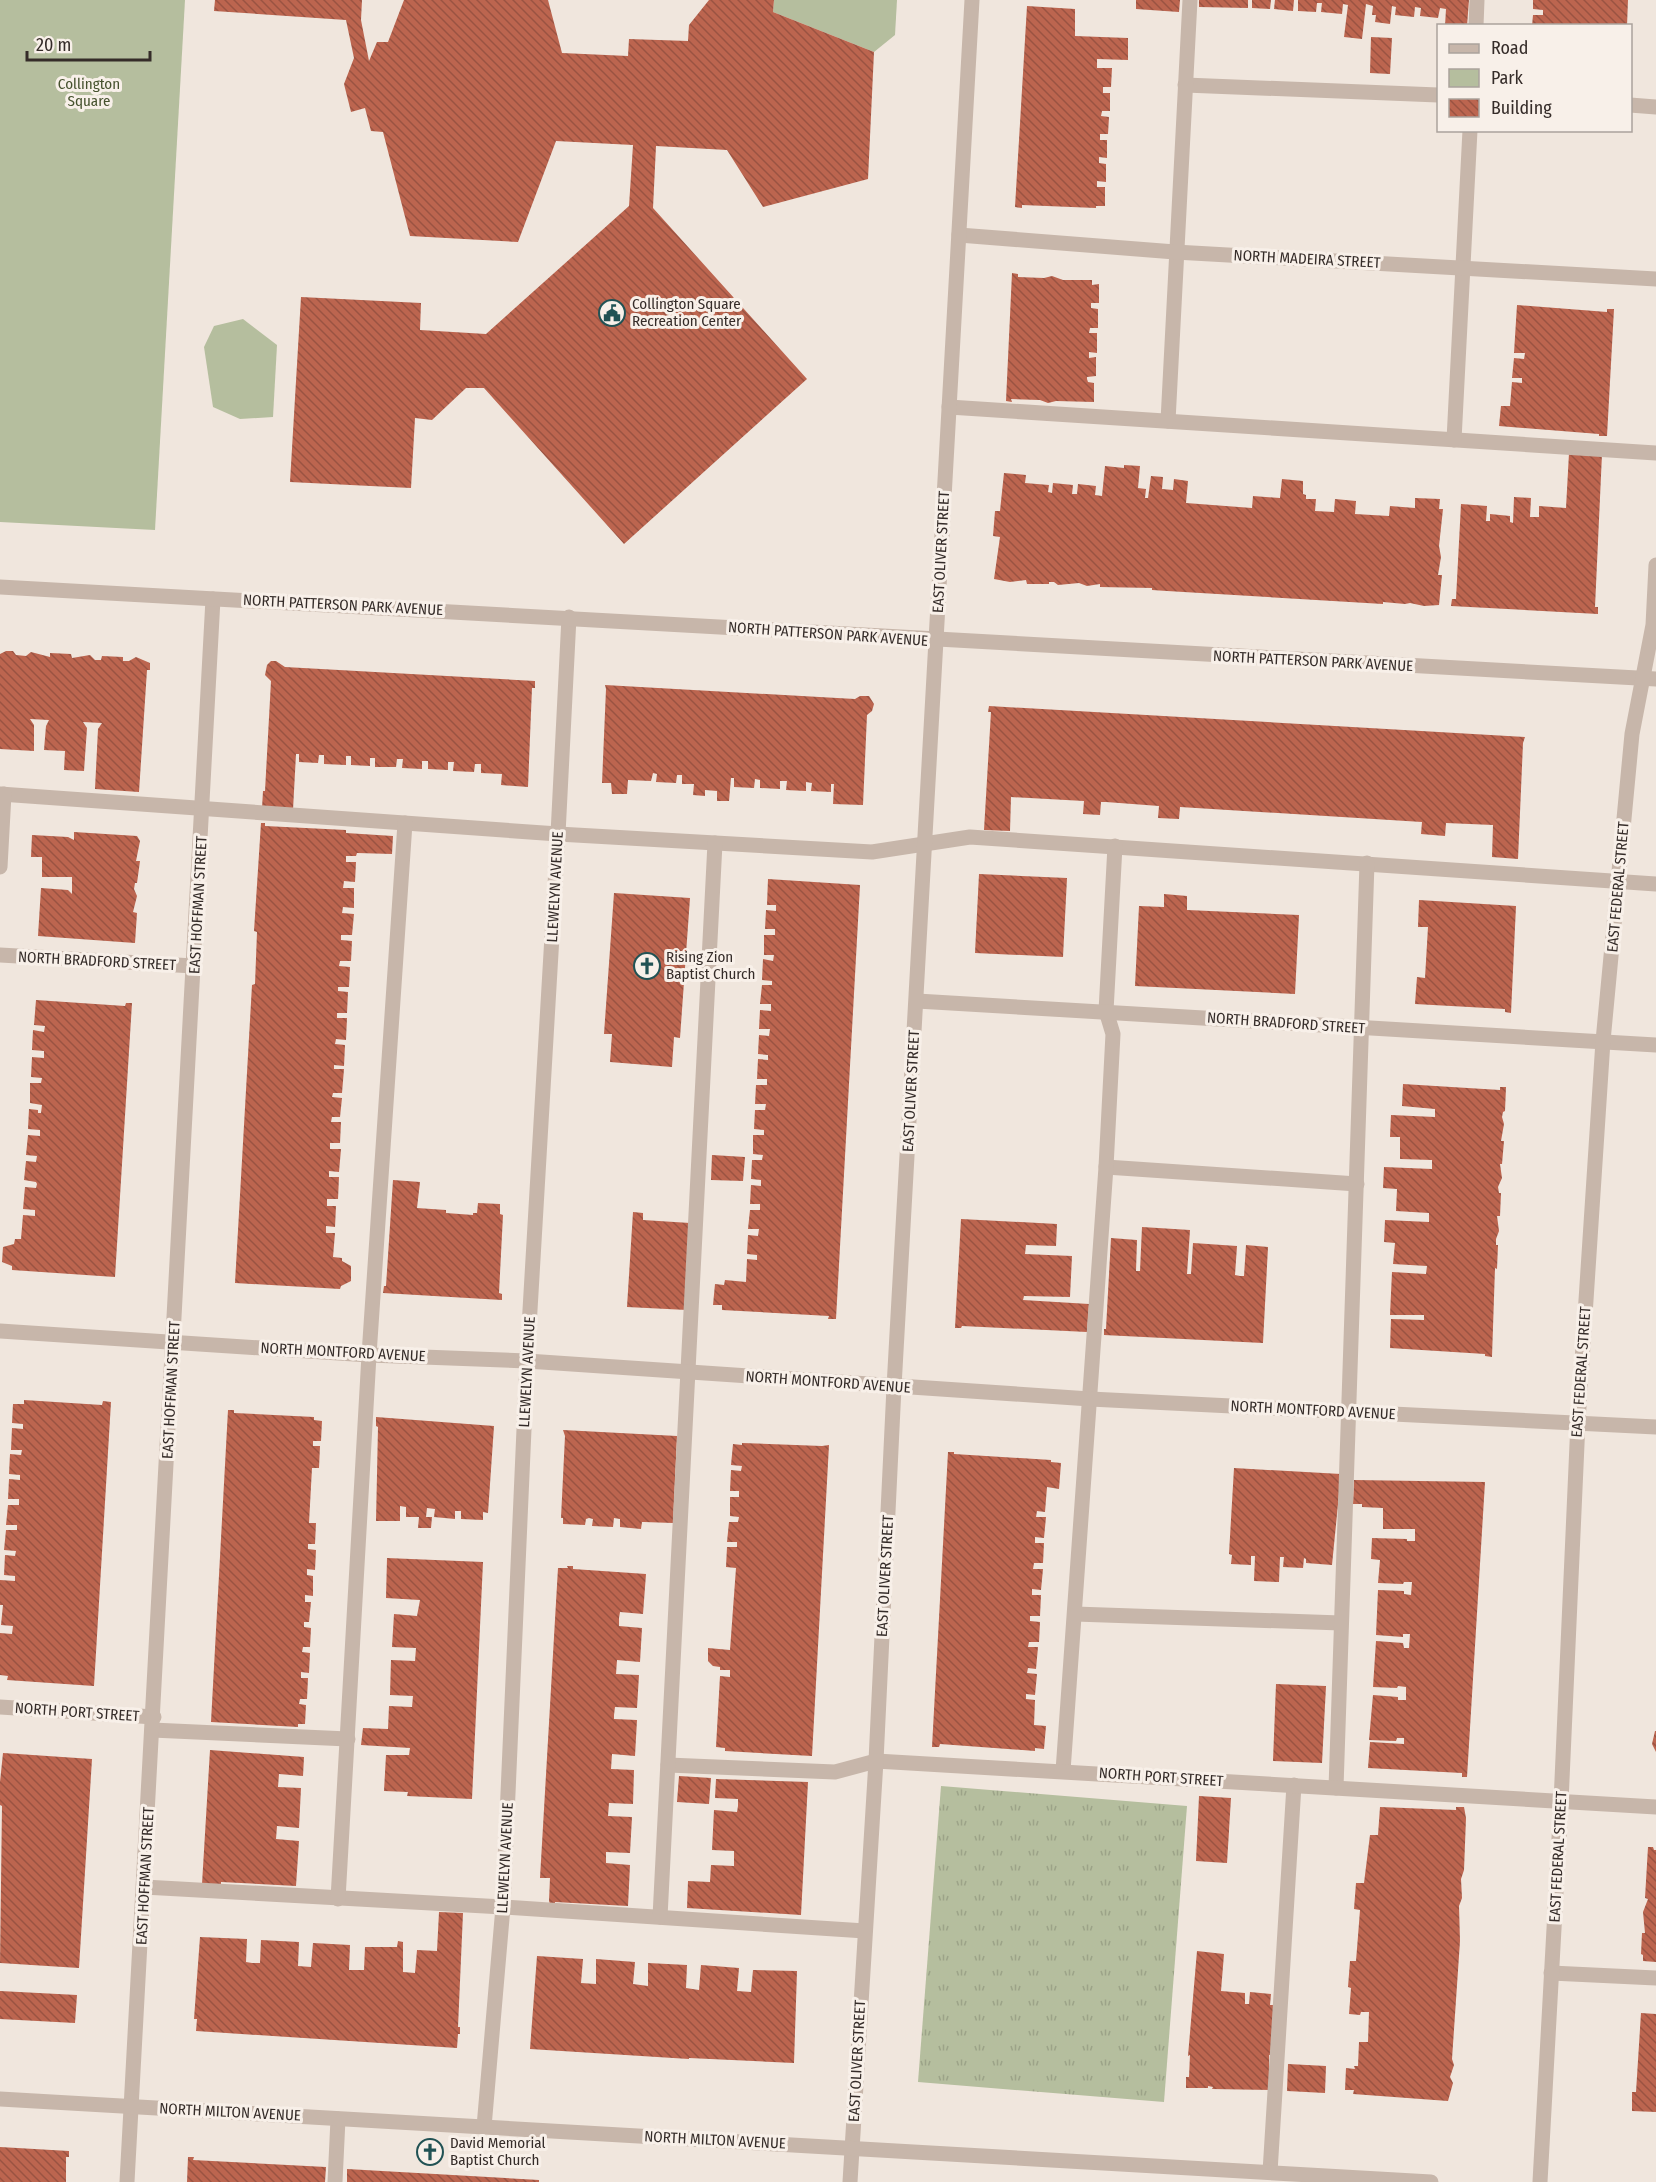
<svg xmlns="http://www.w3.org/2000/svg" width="1656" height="2182" font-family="'Fira Sans Condensed',sans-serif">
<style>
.grass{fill:url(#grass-tufts)}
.park{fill:#b5be9e}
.building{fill:url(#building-back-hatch)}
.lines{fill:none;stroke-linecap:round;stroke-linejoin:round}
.service{stroke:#c7b6aa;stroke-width:15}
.minor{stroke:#c7b6aa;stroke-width:15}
.tertiary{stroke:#c7b6aa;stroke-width:15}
.labels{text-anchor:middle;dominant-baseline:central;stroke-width:6;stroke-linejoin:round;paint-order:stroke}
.park-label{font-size:15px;fill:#46522e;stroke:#f8f0e9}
.street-label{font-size:15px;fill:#352c29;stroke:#f8f0e9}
.poi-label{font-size:15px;fill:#352c29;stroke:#f8f0e9;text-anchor:start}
</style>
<defs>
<pattern id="grass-tufts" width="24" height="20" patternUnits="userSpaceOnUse" patternTransform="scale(1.5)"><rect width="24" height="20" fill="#b5be9e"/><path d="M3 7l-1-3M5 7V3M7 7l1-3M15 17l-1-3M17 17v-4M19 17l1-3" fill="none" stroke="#9ca388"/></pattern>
<pattern id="building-back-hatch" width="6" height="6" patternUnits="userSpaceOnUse" patternTransform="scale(1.5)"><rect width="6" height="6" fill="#bc654f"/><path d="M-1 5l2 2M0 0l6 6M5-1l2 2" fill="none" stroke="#9a5342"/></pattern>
</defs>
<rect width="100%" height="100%" fill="#f0e6dd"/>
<path class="grass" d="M941 1786 1187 1806 1164 2102 918 2082Z"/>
<g class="park">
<path d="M0 0H185L155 530 0 522Z"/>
<path d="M774 0H897L895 35 874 52 773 12Z"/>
<path d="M243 319 277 345 273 417 240 419 213 407 204 347 214 326Z"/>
</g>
<g class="building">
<path d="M215 0H362L361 20 369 61 377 42H388L404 0H548L562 53 628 56 629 39 688 41 689 25 709 0H774L773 12 874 52 868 179 763 207 727 150 656 146 653 208 807 379 624 544 484 388H466L432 420 415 418 411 488 290 482 301 297 421 303 420 330 486 334 629 206 633 145 556 141 518 242 410 236 383 132 371 131 365 108 351 112 344 84 354 58 346 20 214 11Z"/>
<path d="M1136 0H1180L1179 12 1136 9Z"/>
<path d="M1199 0H1248V8L1199 7Z"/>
<path d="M1252 0H1271L1270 9 1252 8Z"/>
<path d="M1275 0H1294L1293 11 1274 9Z"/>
<path d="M1298 0H1469L1467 26H1445L1446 9 1440 8 1438 18 1420 16 1421 8 1415 7 1414 17 1395 15 1396 7 1392 6 1390 24 1375 22 1376 15H1372L1373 6 1366 4 1362 39 1344 37 1348 5 1343 4 1342 14 1321 12 1322 3H1317L1316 12 1298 11Z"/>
<path d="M1533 0H1628L1627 26H1532L1533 15H1543V10L1533 9Z"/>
<path d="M1027 6 1075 9V36L1128 38V60L1097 59V68H1112L1111 87H1103V93H1110V111H1102L1101 116 1109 117 1108 134H1100V140H1107V158L1099 157V163L1106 164V182L1097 181V187H1105V206H1096V208L1022 205V208L1015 207Z"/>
<path d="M1371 37 1392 38 1390 74 1370 73Z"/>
<path d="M1012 273 1018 274V277L1044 278 1052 276 1063 280H1092V285L1099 284V303H1091V308L1098 309V328H1090L1089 333H1097V353L1089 352V358L1096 357V376L1087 377V379L1088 382 1094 383V402L1056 401 1048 403 1040 400 1011 399 1012 402 1006 401Z"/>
<path d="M1517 305 1607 312V309H1614L1607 436H1599V434L1499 426 1501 406H1510L1512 382 1522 383V378H1512L1514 358 1524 359 1525 353H1514Z"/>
<path d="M1569 453 1602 454 1595 607H1598V614L1451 606 1452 599H1456L1461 504 1487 506 1486 521H1490V514L1510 516V522L1513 523 1514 497 1531 498 1530 517H1539V506L1566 508Z"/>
<path d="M1124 465 1140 466 1138 488 1146 489 1145 498H1148L1151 476 1163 477 1162 489 1173 490 1174 479 1188 481 1186 503 1252 508 1253 496 1280 498 1282 479 1303 481V494L1306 495V499H1316L1315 511 1334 512 1335 499 1356 501 1355 514 1389 516 1390 506 1415 508V498L1440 499 1439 509H1443L1439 546 1441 557 1438 575H1442L1439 605 1424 606 1410 603 1405 604 1383 602V604L1167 591 1152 590V588L1100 587V584L1087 586 1079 583 1058 585 1054 582H1049V584H1027L1026 580 1010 582 994 579 1000 537 993 536 995 511H1000L1004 473 1026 475 1025 483 1049 485 1048 492 1052 493 1053 483 1073 485 1072 494H1077L1078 484 1096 486 1095 495 1102 496 1105 466 1124 468Z"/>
<path d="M6 651H13L16 655 26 656 31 652 50 657V653L71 654 72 658 90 655 95 660H101L102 656 123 657V661H129L136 657 150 663V670H147L139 792 95 789 98 729 102 723 83 722 87 728 84 771 64 770 65 751 44 750 46 726 49 720 30 719 34 725V751L0 749V654Z"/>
<path d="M271 661H276L285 667 535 681V688H532L528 787 501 785 502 774 481 773V764H475L474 772 453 771 454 762H448V770L428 769V761H422V769L402 768 403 759H397L396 767H375V758H370V766L351 765V756H346V765L324 764V755H319L318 763 299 762V754H296L293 810 262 808 263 791H265L271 681 265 675 267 665Z"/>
<path d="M605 685 855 699 860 696H869L874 704 872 711 867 715 863 805 833 804 834 784H831V792L811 791 812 783 806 782V791L786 790 787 781H780V789L760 788V780L755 779 754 788 734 787V778H731L729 801H717V791L705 790V796L693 795 694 784H682V775H677L676 783 656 782 657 774 653 773 651 781 628 780 627 794H612L611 783H602L606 689Z"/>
<path d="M989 706 1525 737 1523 743 1518 859 1492 857 1493 825 1446 823 1445 836 1421 834 1422 822 1180 807 1179 819 1158 818 1159 806 1106 802H1101L1100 815 1083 814 1084 801 1011 797 1010 831 984 830 991 712H988Z"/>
<path d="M261 823H265V826L346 830V833L393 836 392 854 357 853 356 856H346V862H356L355 882 344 881 343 888H354V908L343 907 342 913 354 914 352 935H341V940L352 941 351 961H340L339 966 350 967 349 987H338V991L348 992 347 1013H337V1018H347L346 1040 336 1039 335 1044 345 1045 344 1066 334 1065V1069H344L342 1093H333L332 1097 342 1098 340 1117H332L331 1122H341L340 1143H330V1149H341L339 1172 329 1171V1177H339L338 1199H327V1206H336L335 1227 326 1226V1233H335L333 1257 342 1258V1261L351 1266V1281L341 1286 340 1289 235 1283 252 985 255 984 257 932 254 931Z"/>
<path d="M74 832 137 836 140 841 136 861H140L137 883H135L134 889 137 896 133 912 137 913 135 943 38 936 41 888 68 890 72 894V877H42V857H31L32 835 68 837 74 840Z"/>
<path d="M979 874 1067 878 1063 957 975 953Z"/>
<path d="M768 879 860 885 836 1319H828L829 1316 722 1310V1305H713L715 1284 724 1285 725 1280 746 1282 747 1259 757 1260V1255L747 1254 748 1235 758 1236 759 1229H748L750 1210H760V1204H750L751 1185 761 1186V1180L751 1179 752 1160H762L763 1155 753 1154V1135H764V1130L754 1129 755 1110H765L766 1104H755L756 1085H767V1079H757L758 1059 768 1060V1055L758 1054 759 1035 769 1036 770 1029H759L760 1010 771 1011V1004H760L762 985H772V981L762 980 763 959 773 961 774 955H764V935H775V929H765L766 910 776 911V905H767Z"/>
<path d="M614 893 690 898 680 1038 674 1037 672 1067 610 1062 612 1034H604Z"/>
<path d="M1164 894 1187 896V910L1299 915 1295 994 1135 986 1139 906 1164 907Z"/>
<path d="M1419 900 1516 906 1511 1013 1505 1012V1009L1415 1004 1417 977 1425 978 1428 927H1418Z"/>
<path d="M36 1000 125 1006 126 1003H132L115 1277 12 1270V1266L2 1262 3 1247 14 1244 15 1239H21L23 1215 35 1216V1210L23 1209 25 1187 36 1188 37 1184 36 1182 24 1180 26 1161 36 1162 37 1156 26 1155 28 1135 40 1136V1130L28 1129 29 1109 38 1110V1113H41L42 1105 30 1103V1083H41L42 1078 31 1077 32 1057 44 1058V1051L32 1050 33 1030 44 1032 45 1026 34 1025Z"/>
<path d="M1403 1084 1500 1090V1087H1506L1505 1111 1503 1112 1502 1117 1504 1124 1501 1141H1504L1502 1164H1500L1502 1178 1498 1187 1499 1193H1501L1500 1216H1497L1499 1231 1496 1239V1245H1498L1497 1269 1495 1268 1492 1357 1485 1356V1354L1390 1348 1391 1319 1424 1320V1315H1390L1392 1272 1426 1274 1427 1266 1393 1264 1395 1243 1384 1242 1385 1220 1429 1222V1213L1396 1211 1397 1189 1383 1188 1384 1167 1432 1169V1160L1400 1159V1137H1390L1391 1115 1435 1117V1109L1402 1106Z"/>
<path d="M712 1155 745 1157 743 1181 711 1180Z"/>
<path d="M393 1180 420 1182 417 1208 446 1210V1213L473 1215V1213H477L478 1203 500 1204V1214L503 1215 499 1293 502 1294V1300L383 1293 384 1286H386Z"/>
<path d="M633 1212 643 1213V1220L690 1223 687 1310 627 1307Z"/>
<path d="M961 1219 1057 1224 1056 1246 1026 1245 1025 1254 1072 1256 1070 1297 1024 1296 1023 1300 1089 1304 1087 1332 962 1326 961 1328H955Z"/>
<path d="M1142 1227 1190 1230 1187 1274H1191L1193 1243 1237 1246 1235 1275 1240 1276H1244L1246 1245 1268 1247 1263 1343 1104 1335V1329H1106L1111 1238 1137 1240 1136 1271H1140Z"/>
<path d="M24 1400 102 1405 103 1401 111 1402 94 1686 7 1680 8 1676 0 1675V1633L12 1634 13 1626 1 1625 3 1605H0V1580L15 1581V1576L4 1575 5 1555 15 1556 16 1551 4 1550 6 1530H17V1525H6L8 1505H19V1499H8L9 1479 20 1480V1475L9 1474 10 1454 21 1455 22 1450H11L12 1428 23 1429V1424L12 1423 13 1404H24Z"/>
<path d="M228 1410H234V1413L314 1417V1420L322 1421 321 1441H313V1446H320L319 1468H312L309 1523H316L315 1544H308V1549L316 1550 315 1570 307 1569V1575L313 1576V1596L305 1595V1602H311L309 1622H304V1627L311 1628 310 1647H303L302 1652 310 1653 309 1673 301 1672V1678H308L307 1699H300L299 1704 306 1705 305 1724H298V1727L211 1722Z"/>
<path d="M376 1417 494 1426 488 1513 483 1512V1520L461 1519V1511H455V1519L434 1517 435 1509 427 1508 426 1517H432L431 1528H418L419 1517H406V1507L400 1506V1521H376L378 1427 376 1426Z"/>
<path d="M563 1430 677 1436 673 1523 644 1522H642L641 1529 620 1527V1519L614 1518 613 1527 592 1526 593 1519 589 1518 586 1519 585 1525 563 1524V1518H561L565 1436Z"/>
<path d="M742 1443 822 1446 829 1445 812 1756 725 1751V1748L716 1747 720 1676 730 1677V1670H720V1667L713 1666 708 1661V1648L730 1650 736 1568 726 1567 727 1547H737V1542H727L729 1522H738L739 1517 730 1516V1497H739V1491H730L731 1470 741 1471 742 1466 731 1465 733 1444 742 1445Z"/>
<path d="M948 1452H954V1454L1051 1460V1462L1061 1463 1059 1489 1047 1487 1045 1512 1037 1511 1036 1517H1046L1044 1538 1035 1537V1543H1044L1043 1563H1034L1033 1569H1043L1041 1590 1032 1589V1595H1041L1040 1616H1030V1621L1040 1622 1039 1642H1029L1028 1647H1038L1036 1669 1028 1668 1027 1673 1037 1674 1035 1695 1026 1694V1699L1035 1700 1034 1725 1046 1726 1044 1749 1035 1748V1751L940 1744 939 1747H932Z"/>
<path d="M1234 1468 1341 1474 1332 1565 1306 1563V1559L1304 1558 1303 1568 1283 1567 1284 1557H1280L1279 1582 1254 1581 1255 1556H1251V1565L1231 1564 1232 1555 1229 1554Z"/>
<path d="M1354 1480 1485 1482 1467 1777H1462V1773L1368 1768 1370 1742 1404 1744V1738H1397L1396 1741 1369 1740 1373 1695 1398 1697V1700H1406V1687L1398 1686 1397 1688 1373 1687 1376 1641 1403 1643 1404 1648H1409L1410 1634H1403V1637L1376 1635 1378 1590 1404 1591V1594L1411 1595 1412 1582H1404L1403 1584 1378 1583 1380 1560 1371 1559 1372 1538 1407 1539V1541H1415V1529H1383V1508L1362 1507V1504H1353Z"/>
<path d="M387 1558 483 1562 472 1799 407 1796 408 1792 384 1791 386 1755H409L410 1748 361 1745 363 1728 388 1729 389 1706 412 1707 413 1696 390 1695 391 1660 415 1661 416 1648 392 1647 394 1614 417 1616 420 1600 386 1598Z"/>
<path d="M567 1566H573V1569L646 1574 643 1614 620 1612 619 1618V1626L642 1628 640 1662 617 1660 616 1674 639 1675 637 1708 615 1707 614 1715V1719L637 1720 635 1756 612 1754 611 1769 634 1770 633 1804 609 1803 608 1816 632 1817 630 1853 606 1852V1863L630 1865 628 1906 555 1902V1905L550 1904 549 1901 550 1878H540L558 1568H568Z"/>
<path d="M1276 1684 1326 1686 1322 1763 1273 1761Z"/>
<path d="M1655 1731H1656V1752L1652 1744Z"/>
<path d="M210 1750 304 1757 303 1776 279 1774 278 1787 301 1788 299 1828 277 1826 276 1839 299 1841 296 1886 221 1882V1885L202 1884Z"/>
<path d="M3 1753 92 1759 79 1968 0 1963 2 1806 0 1805V1782Z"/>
<path d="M679 1776 711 1778 709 1804 677 1802Z"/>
<path d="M716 1779 808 1782 801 1915 687 1908 688 1881 710 1882 711 1865 734 1866V1851L712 1850 714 1810 737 1812 738 1806V1799L715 1798Z"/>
<path d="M1199 1796 1231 1798 1227 1863 1196 1861Z"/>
<path d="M1380 1807 1456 1810V1807H1464L1466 1818 1464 1870 1461 1879 1462 1898 1459 1906 1460 1941 1452 2059 1454 2065 1450 2077 1453 2083 1448 2101 1353 2094 1354 2090H1345L1346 2068 1355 2069 1354 2066H1358L1359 2042H1368L1369 2012H1361L1360 2015 1349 2014 1351 1988 1348 1987 1350 1961H1356L1358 1936 1360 1910 1354 1909 1356 1883H1364L1370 1835H1378Z"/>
<path d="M1648 1847H1653L1654 1850H1656V1962L1643 1961V1955L1641 1954 1642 1933H1645L1643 1912 1648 1899 1645 1898Z"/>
<path d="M439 1912 463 1913 458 2027H460V2034H458L457 2048 196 2031 197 2019H194L200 1937 247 1939 246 1962 252 1963H260L261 1940 299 1942 298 1966 311 1967 313 1943 350 1945 349 1970H364L365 1947H397L398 1941 403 1942V1972L415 1973 417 1950 437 1951Z"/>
<path d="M1197 1951 1224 1954 1221 1991 1245 1993V2004H1249L1250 1992 1271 1994 1270 2005H1274L1273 2055H1269V2083L1271 2090 1212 2089 1213 2087 1208 2086V2088H1186V2077H1189L1190 2055 1188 2056Z"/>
<path d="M537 1956 583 1959 581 1983 596 1984V1959L635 1962 633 1984 648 1986V1963L687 1965 686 1988 699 1990 701 1965 739 1968 737 1991 751 1992 753 1970 797 1971 794 2063 689 2058V2059L530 2049Z"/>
<path d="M0 1991 77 1995 75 2023 0 2019Z"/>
<path d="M1641 2013 1656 2014V2112L1632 2111V2092H1636Z"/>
<path d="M1288 2064 1326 2066 1325 2093 1287 2091Z"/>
<path d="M0 2147 69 2151V2157H66V2182H0Z"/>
<path d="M188 2157H194L193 2160 326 2167 325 2182H187Z"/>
<path d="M347 2169 539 2180V2182H347Z"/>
</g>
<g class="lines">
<g class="service">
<path d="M1476 26 1477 0"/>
<path d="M1185 85 1438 95"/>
<path d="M1630 105 1656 107"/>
<path d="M949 407 1656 453"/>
<path d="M1168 421 1190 0"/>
<path d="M1454 440 1470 130"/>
<path d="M0 794 558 834 872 852 970 837 1656 884"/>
<path d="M0 867 4 794"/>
<path d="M1106 1167 1357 1184"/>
<path d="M1075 1614 1341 1623"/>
<path d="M152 1730 348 1739"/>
<path d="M668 1765 835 1772 876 1761"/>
<path d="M1063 1771 1106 1167 1113 1034 1106 1011 1115 846"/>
<path d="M1336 1788 1367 863"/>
<path d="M144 1887 503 1907 865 1931"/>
<path d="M338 1899 369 1355 405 823"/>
<path d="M660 1917 715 843"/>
<path d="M1551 1973 1656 1978"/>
<path d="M1270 2172 1294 1785"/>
<path d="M335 2182 338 2119"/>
</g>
<g class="minor">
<path d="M959 235 1175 252 1656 279"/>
<path d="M0 955 194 966"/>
<path d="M917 1001 1656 1045"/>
<path d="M0 1331 369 1355 527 1361 1090 1399 1656 1427"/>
<path d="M0 1707 154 1717"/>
<path d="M876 1761 1656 1807"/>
<path d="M484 2127 503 1907 527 1361 558 834 569 617"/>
<path d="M127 2182 213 599"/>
<path d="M850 2182 876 1761 894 1387 972 0"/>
</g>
<g class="tertiary">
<path d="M0 587 1656 679"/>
<path d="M0 2099 1431 2182"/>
<path d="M1540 2182 1561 1802 1578 1422 1603 1041 1632 734 1653 625 1656 565"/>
</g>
</g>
<defs>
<symbol id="civic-ring" viewBox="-11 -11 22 22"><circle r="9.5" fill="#f8f0e9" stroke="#215254" stroke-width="1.5"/><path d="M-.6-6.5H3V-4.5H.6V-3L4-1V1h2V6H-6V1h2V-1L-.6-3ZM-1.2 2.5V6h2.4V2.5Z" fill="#215254"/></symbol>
<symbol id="church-ring" viewBox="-11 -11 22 22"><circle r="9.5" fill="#f8f0e9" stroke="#215254" stroke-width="1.5"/><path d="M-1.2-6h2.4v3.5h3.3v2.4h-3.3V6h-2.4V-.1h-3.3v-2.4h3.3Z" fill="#215254"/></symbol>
</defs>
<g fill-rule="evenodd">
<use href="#civic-ring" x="597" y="298" width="30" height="30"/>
<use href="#church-ring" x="632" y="951" width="30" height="30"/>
<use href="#church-ring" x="415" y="2137" width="30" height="30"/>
</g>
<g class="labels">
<g class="park-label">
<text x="89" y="84">Collington<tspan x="89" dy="17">Square</tspan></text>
</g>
<g class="street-label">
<text transform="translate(1307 259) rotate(3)">NORTH MADEIRA STREET</text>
<text transform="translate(941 552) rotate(-87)">EAST OLIVER STREET</text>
<text transform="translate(343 605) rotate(3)">NORTH PATTERSON PARK AVENUE</text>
<text transform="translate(828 634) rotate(4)">NORTH PATTERSON PARK AVENUE</text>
<text transform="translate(1313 661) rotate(3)">NORTH PATTERSON PARK AVENUE</text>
<text transform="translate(555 887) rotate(-87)">LLEWELYN AVENUE</text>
<text transform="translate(1618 887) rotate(-85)">EAST FEDERAL STREET</text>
<text transform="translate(198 905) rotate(-87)">EAST HOFFMAN STREET</text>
<text transform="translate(97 961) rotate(3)">NORTH BRADFORD STREET</text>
<text transform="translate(1286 1023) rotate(4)">NORTH BRADFORD STREET</text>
<text transform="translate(911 1091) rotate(-87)">EAST OLIVER STREET</text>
<text transform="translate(343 1352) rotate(3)">NORTH MONTFORD AVENUE</text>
<text transform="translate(527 1372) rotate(-87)">LLEWELYN AVENUE</text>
<text transform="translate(1581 1372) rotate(-86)">EAST FEDERAL STREET</text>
<text transform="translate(828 1382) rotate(4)">NORTH MONTFORD AVENUE</text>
<text transform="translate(171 1390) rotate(-87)">EAST HOFFMAN STREET</text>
<text transform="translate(1313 1410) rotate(3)">NORTH MONTFORD AVENUE</text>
<text transform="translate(885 1576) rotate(-87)">EAST OLIVER STREET</text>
<text transform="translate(77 1712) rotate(4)">NORTH PORT STREET</text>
<text transform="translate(1161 1777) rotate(4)">NORTH PORT STREET</text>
<text transform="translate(1558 1857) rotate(-87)">EAST FEDERAL STREET</text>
<text transform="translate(505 1858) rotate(-87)">LLEWELYN AVENUE</text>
<text transform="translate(145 1876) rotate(-87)">EAST HOFFMAN STREET</text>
<text transform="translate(857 2061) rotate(-87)">EAST OLIVER STREET</text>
<text transform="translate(230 2112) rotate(3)">NORTH MILTON AVENUE</text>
<text transform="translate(715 2140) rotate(3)">NORTH MILTON AVENUE</text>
</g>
<g class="poi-label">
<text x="632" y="304">Collington Square<tspan x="632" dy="17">Recreation Center</tspan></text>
<text x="666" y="957">Rising Zion<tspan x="666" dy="17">Baptist Church</tspan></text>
<text x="450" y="2143">David Memorial<tspan x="450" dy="17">Baptist Church</tspan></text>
</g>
</g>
<rect x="1437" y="24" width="195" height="108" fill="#f8f0e9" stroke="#aaa29c" stroke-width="1.5"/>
<rect x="1449" y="44" width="30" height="9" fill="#c7b6aa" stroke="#aaa29c" stroke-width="1.5"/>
<text x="1491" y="54" font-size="18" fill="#352c29">Road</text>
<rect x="1449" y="69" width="30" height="18" fill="#b5be9e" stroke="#aaa29c" stroke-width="1.5"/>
<text x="1491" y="84" font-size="18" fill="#352c29">Park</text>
<rect x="1449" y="99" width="30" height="18" fill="url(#building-back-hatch)" stroke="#aaa29c" stroke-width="1.5"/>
<text x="1491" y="114" font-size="18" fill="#352c29">Building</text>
<path d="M27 51v9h123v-9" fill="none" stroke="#352c29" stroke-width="3"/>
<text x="36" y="51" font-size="18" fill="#352c29" stroke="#f8f0e9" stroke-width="4.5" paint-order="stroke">20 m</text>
</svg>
